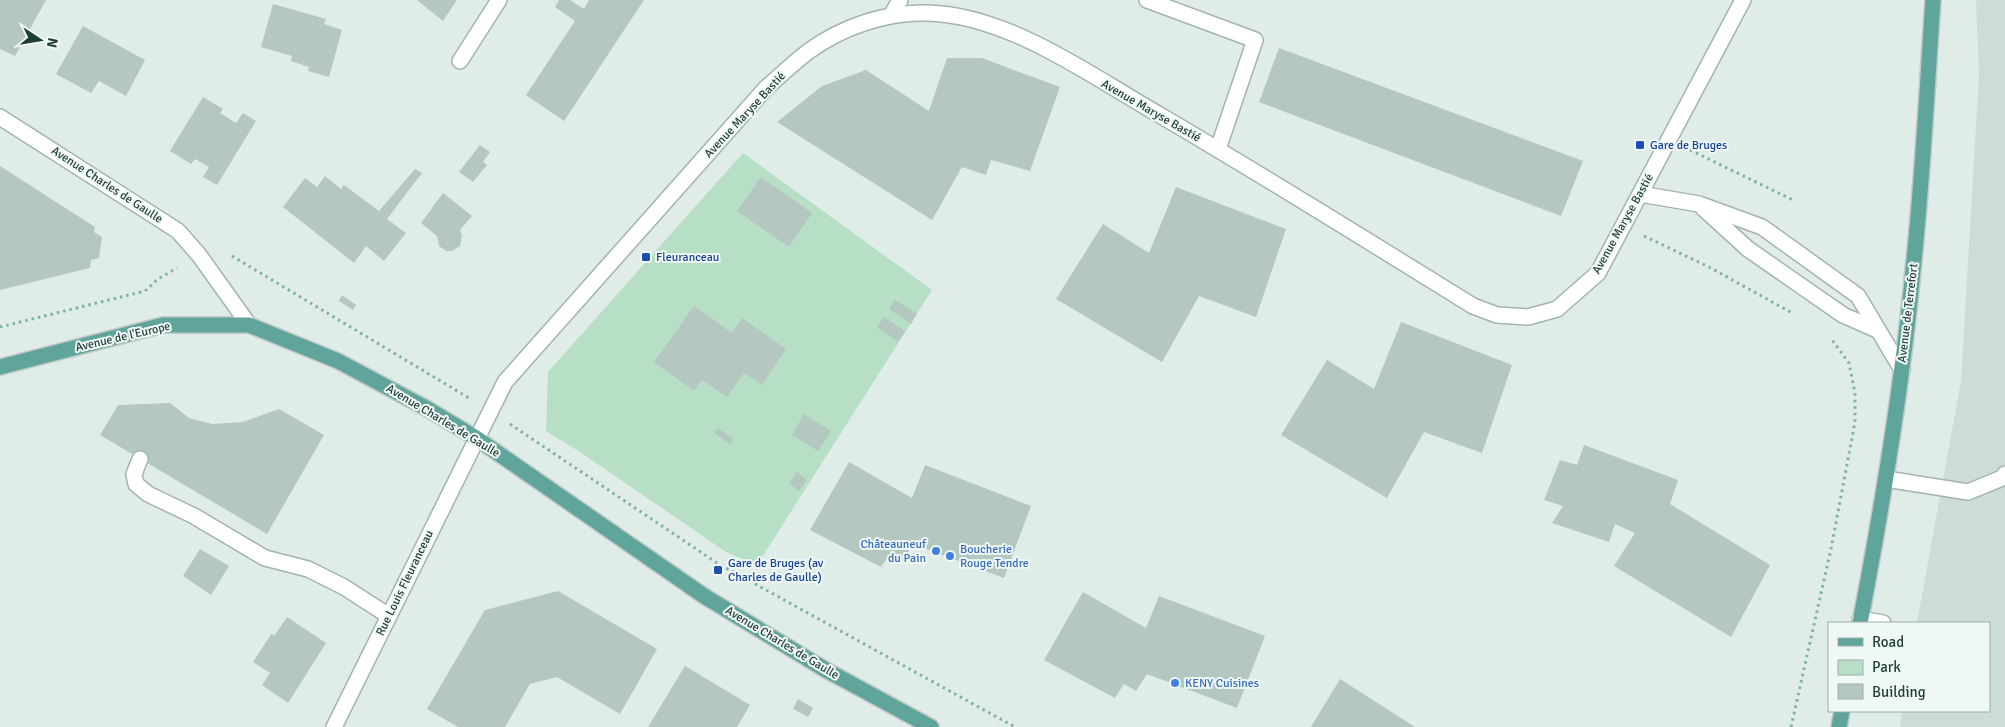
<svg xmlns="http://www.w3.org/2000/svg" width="2005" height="727" font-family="Signika,sans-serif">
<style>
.built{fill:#cedcd7}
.green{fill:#b7dfc6}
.building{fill:#b5c7c1}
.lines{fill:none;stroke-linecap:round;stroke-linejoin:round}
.minor-casing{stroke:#a2b4b0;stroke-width:18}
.major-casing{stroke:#c0c9c8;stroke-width:18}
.path{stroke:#7db2a7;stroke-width:3;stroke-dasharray:2.5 4;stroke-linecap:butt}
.minor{stroke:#fff;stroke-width:15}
.major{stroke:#60a59b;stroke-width:15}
.transit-dot{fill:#1a4fb4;stroke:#f0f8f5;stroke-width:2}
.shop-dot{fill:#3f7fe0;stroke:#f0f8f5;stroke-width:2}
.labels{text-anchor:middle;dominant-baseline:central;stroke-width:4;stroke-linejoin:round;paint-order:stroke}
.street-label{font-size:12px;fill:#1f3e39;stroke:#f0f8f5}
.transit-label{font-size:12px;fill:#164399;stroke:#f0f8f5;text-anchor:start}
.shop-label{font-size:12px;fill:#366cbe;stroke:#f0f8f5;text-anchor:start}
</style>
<rect width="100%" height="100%" fill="#e0ece8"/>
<path class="built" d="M1976 0H2005V727H1900L1902 711H1989V623H1917L1961 381 1979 75Z"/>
<path class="green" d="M743 153 932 290 757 565 726 552 580 452 546 431 548 372Z"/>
<g class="building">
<path d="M0 0H46L15 56 0 49Z"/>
<path d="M417 0H457L443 21Z"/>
<path d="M559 0H570L584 9 589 0H644L564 121 526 95 575 21 555 7Z"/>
<path d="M273 4 326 19 324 24 342 30 329 77 308 71 309 67 291 61 292 56 261 47Z"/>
<path d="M83 26 145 60 126 96 99 81 91 93 56 74Z"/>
<path d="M1279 48 1583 161 1561 216 1259 102Z"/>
<path d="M947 58H982L1060 87 1030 171 991 160 986 175 962 167 932 220 777 122 822 86 866 70 929 111Z"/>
<path d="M203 97 223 109 220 113 236 123 243 113 256 121 217 185 203 177 209 167 195 159 191 164 170 151Z"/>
<path d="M480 145 490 152 483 162 487 165 473 182 459 172Z"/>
<path d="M0 166 95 227 94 232 102 237 99 258 91 260 90 268 0 290Z"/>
<path d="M415 169 422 173 387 219 406 233 384 261 366 246 354 263 283 207 305 178 317 187 325 176 341 189 344 185 379 211Z"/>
<path d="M761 177 812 213 789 247 737 211Z"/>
<path d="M1176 187 1286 229 1256 317 1199 296 1162 362 1056 299 1103 224 1149 253Z"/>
<path d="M443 193 472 216 460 230 462 235 460 246 452 251H446L439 246 437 236 421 223Z"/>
<path d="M342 295 356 305 353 310 339 301Z"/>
<path d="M895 300 917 314 911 324 889 309Z"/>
<path d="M694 306 732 333 742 318 786 349 762 385 744 373 727 397 702 380 694 391 654 362Z"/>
<path d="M884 317 905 331 898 342 877 327Z"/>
<path d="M1401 322 1512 365 1482 453 1424 432 1387 498 1281 435 1327 360 1374 389Z"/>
<path d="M170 403 189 418 212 424 243 422 279 409 324 435 267 534 100 435 118 405Z"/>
<path d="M804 414 831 431 818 451 792 435Z"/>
<path d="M718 428 733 439 730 444 714 433Z"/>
<path d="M1584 445 1678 480 1670 504 1770 565 1731 637 1614 566 1635 533 1615 524 1609 542 1552 523 1563 506 1544 500 1560 460 1577 465Z"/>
<path d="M849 462 912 498 925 465 1031 506 1004 578 913 544 902 561 890 554 881 567 810 530Z"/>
<path d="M797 472 807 480 799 491 789 483Z"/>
<path d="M200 549 229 566 211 595 183 576Z"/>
<path d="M558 591 657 649 620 714 557 677 530 684 505 727H458L427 709 485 610Z"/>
<path d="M1083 592 1146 628 1159 596 1265 636 1237 708 1147 674 1136 691 1124 684 1115 698 1044 660Z"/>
<path d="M287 617 326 643 288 703 262 685 270 673 253 662 272 633 274 636Z"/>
<path d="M685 666 750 705 737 727H648Z"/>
<path d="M1340 679 1415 727H1311Z"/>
<path d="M798 699 813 708 808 717 793 709Z"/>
</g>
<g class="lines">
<defs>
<g id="minor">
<path d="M1147 0 1255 40 1218 149"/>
<path d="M892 14 900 0"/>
<path d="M460 61 499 0"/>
<path d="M0 117 178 231 199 255 249 325"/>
<path d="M1640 194 1699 204 1762 227 1858 296 1902 370"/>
<path d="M1703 208 1748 249 1843 315 1877 330"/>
<path d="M140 459 134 474 136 484 148 494 194 516 265 558 308 569 344 587 389 616"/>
<path d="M1886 479 1968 492 2002 478 2005 474"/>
<path d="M1860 619 1883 623"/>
<path d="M334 727 505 382 766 88C780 76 794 62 809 51 842 27 886 12 926 13 1007 14 1090 75 1158 114 1264 176 1368 241 1473 306L1497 315 1528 317 1557 309 1598 273 1743 0"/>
</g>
<g id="major">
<path d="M0 367 163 325H249L338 361 426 408 476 438 704 596 826 670 931 727"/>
<path d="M1860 623C1883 503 1903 382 1914 260 1923 174 1927 87 1933 0"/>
<path d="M1839 727 1842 711"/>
</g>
</defs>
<use href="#minor" class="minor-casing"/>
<use href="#major" class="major-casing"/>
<g class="path">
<path d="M1690 150 1793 200"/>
<path d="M1644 236 1709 267 1794 314"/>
<path d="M232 256 469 398"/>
<path d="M0 327 145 291 158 279 177 268"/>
<path d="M510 424 717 563 1015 727"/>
<path d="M1791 727 1831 549 1855 422V393L1849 363 1832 340"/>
</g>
<use href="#minor" class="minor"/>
<use href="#major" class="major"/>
</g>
<g class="transit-dot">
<rect x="1635" y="140" width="10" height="10" rx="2.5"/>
<rect x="641" y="252" width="10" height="10" rx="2.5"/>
<rect x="713" y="565" width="10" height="10" rx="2.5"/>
</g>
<g class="shop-dot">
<circle cx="936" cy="551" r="5"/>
<circle cx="950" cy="556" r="5"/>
<circle cx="1175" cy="683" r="5"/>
</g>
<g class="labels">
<g class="street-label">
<text transform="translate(1151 111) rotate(30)">Avenue Maryse Bastié</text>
<text transform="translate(745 115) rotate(-47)">Avenue Maryse Bastié</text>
<text transform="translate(107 185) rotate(33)">Avenue Charles de Gaulle</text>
<text transform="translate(1623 224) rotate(-61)">Avenue Maryse Bastié</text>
<text transform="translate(1908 313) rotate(-83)">Avenue de Terrefort</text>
<text transform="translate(123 337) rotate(-13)">Avenue de l'Europe</text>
<text transform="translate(443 421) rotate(31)">Avenue Charles de Gaulle</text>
<text transform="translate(405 583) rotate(-64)">Rue Louis Fleuranceau</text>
<text transform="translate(782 643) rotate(31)">Avenue Charles de Gaulle</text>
</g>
<g class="transit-label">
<text x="1650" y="145">Gare de Bruges</text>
<text x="656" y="257">Fleuranceau</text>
<text x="728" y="563">Gare de Bruges (av<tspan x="728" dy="14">Charles de Gaulle)</tspan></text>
</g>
<g class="shop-label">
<text x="926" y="544" text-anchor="end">Châteauneuf<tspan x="926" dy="14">du Pain</tspan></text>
<text x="960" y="549">Boucherie<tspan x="960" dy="14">Rouge Tendre</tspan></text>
<text x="1185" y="683">KENY Cuisines</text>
</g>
</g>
<rect x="1828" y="622" width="162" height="90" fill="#f0f8f5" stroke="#9caeaa"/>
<rect x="1838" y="638" width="25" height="8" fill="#60a59b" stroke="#9caeaa"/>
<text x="1872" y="647" font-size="15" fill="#1f3e39">Road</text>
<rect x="1838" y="660" width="25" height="15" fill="#b7dfc6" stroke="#9caeaa"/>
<text x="1872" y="672" font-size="15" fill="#1f3e39">Park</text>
<rect x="1838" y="684" width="25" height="15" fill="#b5c7c1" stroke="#9caeaa"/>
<text x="1872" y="697" font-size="15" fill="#1f3e39">Building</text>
<g transform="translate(40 40) rotate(102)" stroke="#f0f8f5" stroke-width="4" paint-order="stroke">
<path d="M0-4L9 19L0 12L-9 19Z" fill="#1f3e39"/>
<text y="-8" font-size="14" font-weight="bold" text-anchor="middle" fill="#1f3e39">N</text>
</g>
</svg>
